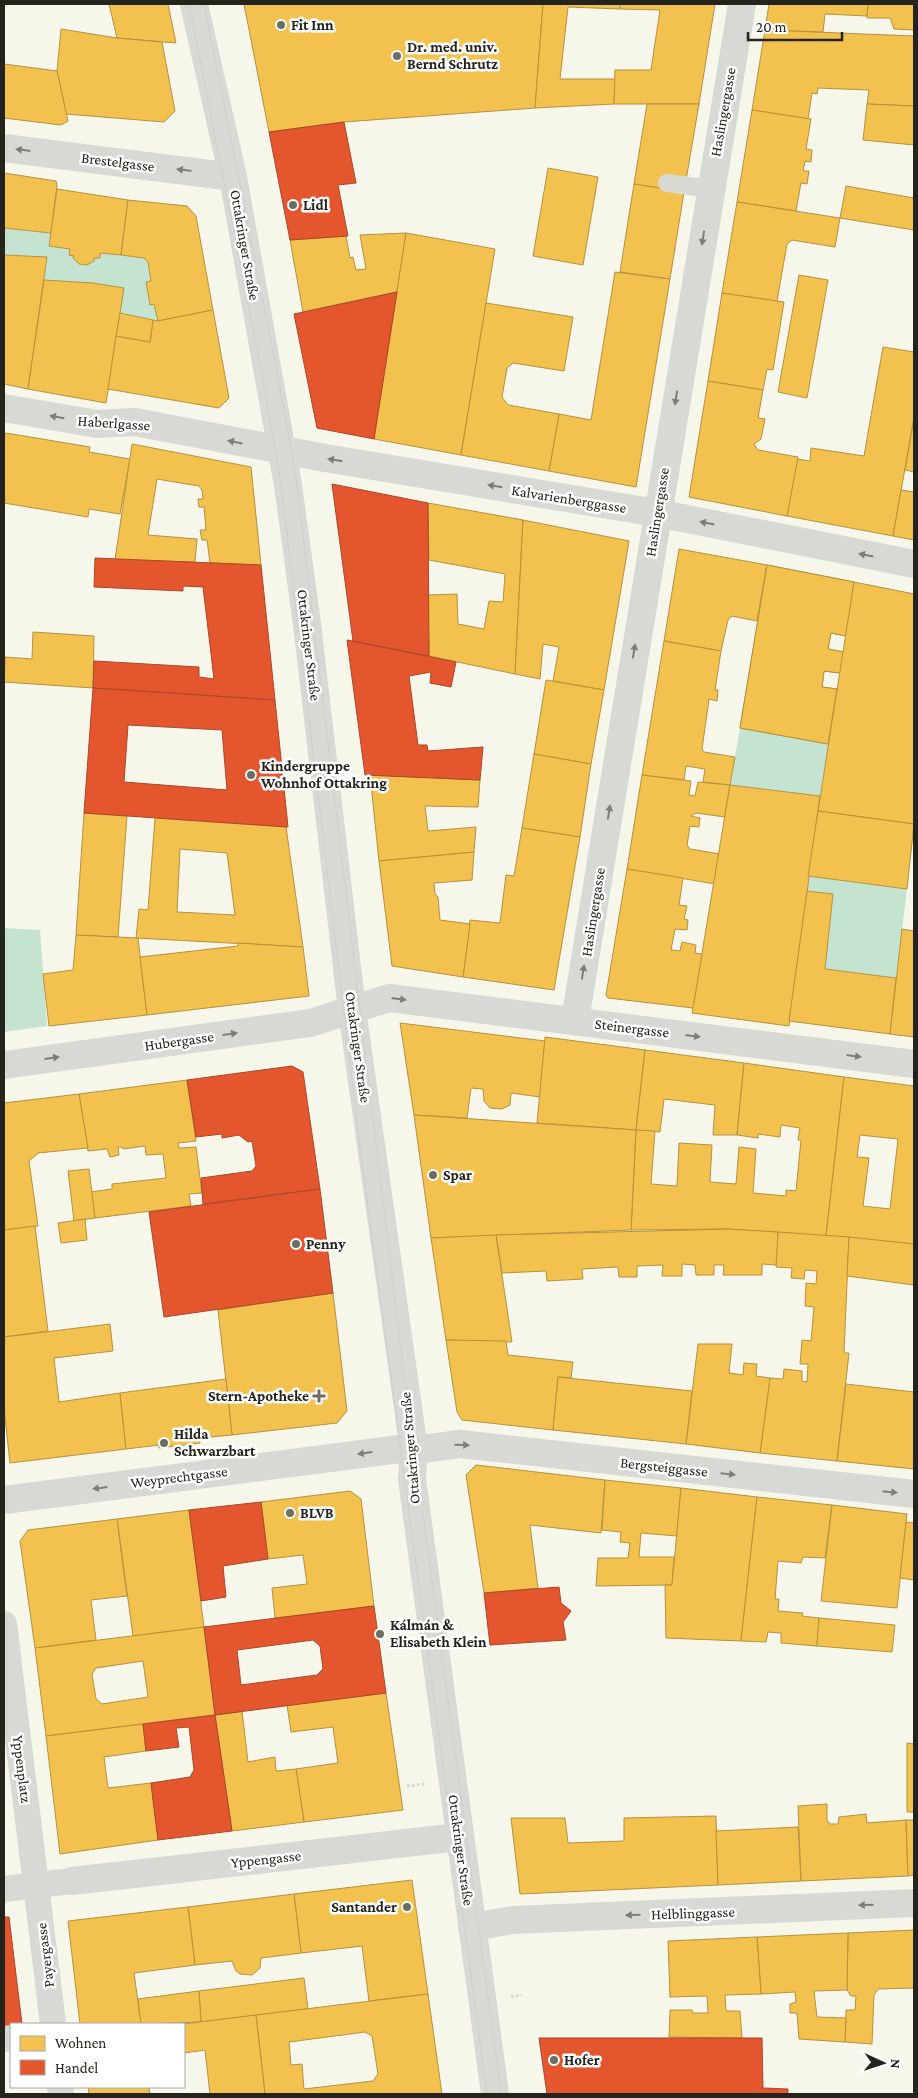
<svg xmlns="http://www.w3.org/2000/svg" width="918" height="2098" font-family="'Crimson Pro',serif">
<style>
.green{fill:#c4e3d0}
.homes{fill:#f2c14e;stroke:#b4923f;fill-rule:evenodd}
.shops{fill:#e4572e;stroke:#aa4729;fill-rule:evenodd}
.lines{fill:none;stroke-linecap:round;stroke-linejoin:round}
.path{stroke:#d5d5d2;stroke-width:3;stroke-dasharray:2.5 2.5;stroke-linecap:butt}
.service{stroke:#d8d8d5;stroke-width:18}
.pedestrian{stroke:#d8d8d5;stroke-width:26}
.minor{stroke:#d8d8d5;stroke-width:28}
.secondary{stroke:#d8d8d5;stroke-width:28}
.tram{stroke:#cececb;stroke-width:1}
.oneway{fill:#7e7e78}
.poi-dot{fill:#6e6d64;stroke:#fff;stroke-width:2}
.labels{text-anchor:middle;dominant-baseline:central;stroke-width:5;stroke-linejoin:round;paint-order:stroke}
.poi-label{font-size:15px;font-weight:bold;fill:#24231c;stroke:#fff;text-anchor:start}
.street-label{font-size:15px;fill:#24231c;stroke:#fff}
</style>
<rect width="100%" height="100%" fill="#f7f6eb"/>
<g class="green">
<path d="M4 228 51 233 49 246 70 249C76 259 80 270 94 261V258H100V253L144 258 148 262 151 281 146 282 149 304H154L158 321 120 313 123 288 93 283 44 280 47 258 4 255Z"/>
<path d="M740 728 828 744 820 796 730 785Z"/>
<path d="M808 876 907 889 896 978 825 969 833 894 807 891Z"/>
<path d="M4 928 40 930 47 1026 4 1032Z"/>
</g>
<g class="homes">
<path d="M109 4H168L176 43 117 38Z"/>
<path d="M244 4H543L535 108 344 122 269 132Z"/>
<path d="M543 4H620V9L568 7 560 79H615L614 104 535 108Z"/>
<path d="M620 4H715L699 104H614L615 70H651L660 10 620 9Z"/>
<path d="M769 4H868L867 16 825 14 823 32 765 30Z"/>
<path d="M868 4H914V30L894 29 890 18H867Z"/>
<path d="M61 29 117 38 162 42 175 111 164 122 66 114 57 71Z"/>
<path d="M765 30 914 36V106L867 104 869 90 818 88 817 94 812 93 808 119 752 110Z"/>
<path d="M4 64 57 71 68 121 61 125 4 118Z"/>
<path d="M647 104H699L684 192 634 184Z"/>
<path d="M867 104 914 106V145L863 140Z"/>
<path d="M752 110 811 119 806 149 812 150 811 162 805 161 803 171H809L807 184 801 183 796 211 737 202Z"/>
<path d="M548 168 598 177 583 265 533 256Z"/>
<path d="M4 173 56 181 57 186 51 233 4 228Z"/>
<path d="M634 184 684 192 670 279 620 272Z"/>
<path d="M846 186 914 198V230L840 218Z"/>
<path d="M57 189 128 200 121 255 100 253V258H94V261L87 265 79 264 73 258 74 256 69 255 70 249 49 246Z"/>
<path d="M128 200 187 206 196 216 213 310 158 321 154 304 150 305 146 282 151 281 148 262 144 258 121 255Z"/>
<path d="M737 202 840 218 835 247 792 240 787 244 777 301 722 293Z"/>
<path d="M406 233 397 292 303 312 290 240 346 236 350 258 353 257 356 270 366 269 360 235Z"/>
<path d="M406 233 495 249 461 455 374 439Z"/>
<path d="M4 255 47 257 28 389 4 384Z"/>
<path d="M615 272 670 279 636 487 549 471 559 414 591 420Z"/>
<path d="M799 275 828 280 807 398 778 392Z"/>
<path d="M44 280 93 283 124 288 106 403 28 389Z"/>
<path d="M722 293 784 302 773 370 767 369 763 390 708 381Z"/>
<path d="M486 303 573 317 564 371 513 363 507 368 502 397 508 405 559 414 549 471 461 455Z"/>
<path d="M213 310 229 398 219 408 108 389 116 336 150 342 153 320 158 321Z"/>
<path d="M120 313 153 320 150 342 116 336Z"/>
<path d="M883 347 914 352V418L893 536 787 516 797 459 810 461 811 448 864 456Z"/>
<path d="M708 381 763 390 758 418 765 419 761 439 754 444 758 450 798 457 787 516 689 497Z"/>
<path d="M914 418V472L905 470Z"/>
<path d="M6 433 90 447 89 452 130 459 120 514 89 509 88 517 4 503V437Z"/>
<path d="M132 444 251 467 261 565 210 563 207 540H202L200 530H206L204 507H199L198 499H203L202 490 199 486 157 479 148 535 197 539 195 562 115 560Z"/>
<path d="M901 490 914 492V540L893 536Z"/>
<path d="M428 503 523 520 515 674 429 656 428 595 457 594 458 624 484 629 489 601 503 602 505 574 429 560Z"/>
<path d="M523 520 629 541 604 690 553 681 559 647 543 644 540 679 515 674Z"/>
<path d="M679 549 767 565 757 621 732 616 728 620 721 651 664 641Z"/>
<path d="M767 565 854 582 846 636 831 633 828 649 844 652 840 673 824 671 822 687 837 689 828 744 740 728ZM790 626 812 630 817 637 815 644H811L804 650 802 662 806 669 812 670 811 678 806 682 782 679 777 672 783 630Z"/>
<path d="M767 565 854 582 846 636 831 633 828 649 844 652 840 673 824 671 822 687 837 689 828 744 740 728Z"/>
<path d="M854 582 914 594V824L818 811Z"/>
<path d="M33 632 94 636 93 688 4 682 5 657 32 659Z"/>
<path d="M664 641 721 651 715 690H718L717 701 709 699 702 749 704 752 735 757 730 785 703 782 705 769 686 766 684 780 642 775Z"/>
<path d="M546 680 604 690 591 764 534 754Z"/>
<path d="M534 754 591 764 580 837 522 828Z"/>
<path d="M370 775 480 780 478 807 425 806 428 831 476 827 474 852 379 861Z"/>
<path d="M642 775 691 781 689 795 695 796 698 782 730 785 725 817 696 813 691 816 700 818 699 827 690 826 687 845 690 849 720 854 715 884 627 869Z"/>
<path d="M730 785 820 796 789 1026 692 1013Z"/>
<path d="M818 811 914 824 907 889 808 876Z"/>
<path d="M84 813 127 816 118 937 76 935Z"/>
<path d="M155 818 286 827 303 947 136 938 139 909 148 910ZM180 849 227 853 235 915 177 912Z"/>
<path d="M522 828 580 837 554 990 463 977 470 920 500 923 506 875 514 876Z"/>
<path d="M474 852 472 880 434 883 435 894 438 897 440 920 470 924 463 977 392 966 379 861Z"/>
<path d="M627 869 683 878 679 905 687 906 684 919 688 920 687 930 675 929 671 950 680 951 682 942 696 945 695 953 702 954 693 1008 608 998 606 995Z"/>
<path d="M807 891 833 894 825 969 896 978 890 1034 789 1021Z"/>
<path d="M902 929 914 931V1037L890 1034Z"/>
<path d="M76 935 138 938 147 1015 49 1026 43 974 73 970Z"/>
<path d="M238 943 303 947 309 996 147 1015 140 957 238 946Z"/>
<path d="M400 1023 545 1041 540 1097 511 1093 510 1105 502 1109 490 1108 484 1101 483 1089 471 1088 467 1118 414 1115Z"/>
<path d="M545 1037 645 1050 636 1130 537 1123Z"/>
<path d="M645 1050 744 1063 737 1135H713L715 1105 664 1099 660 1132 636 1130Z"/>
<path d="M744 1063 844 1077 826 1236 728 1229 631 1230 636 1130 655 1131 651 1184 677 1186 679 1143 712 1145 710 1182 736 1184 739 1147 756 1149 753 1193 786 1196V1190L796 1191 801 1140H798L800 1128 781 1125 780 1137 758 1134V1138L737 1135Z"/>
<path d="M844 1077 914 1086V1244L826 1236ZM860 1135 898 1139 890 1209 863 1206 869 1158 857 1157Z"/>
<path d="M187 1080 196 1141 178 1143 179 1148 196 1147 202 1193 189 1194 191 1206 95 1218 91 1192 112 1189V1184L166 1178 163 1154 146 1155 145 1146 123 1149 122 1147H118L119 1155 110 1157 107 1149 88 1151 79 1094Z"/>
<path d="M79 1094 88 1148 38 1153 29 1161 38 1226 4 1230V1103Z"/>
<path d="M414 1115 636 1130 631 1230 431 1238Z"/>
<path d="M89 1169 95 1218 74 1221 68 1171Z"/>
<path d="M85 1219 87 1240 61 1243 58 1223Z"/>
<path d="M35 1226 48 1331 4 1337V1230Z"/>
<path d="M728 1229 778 1232 777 1265 762 1264V1275H723L724 1265H714V1275H696L695 1265 682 1264V1276H662L663 1265 637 1266V1277H619L618 1267 582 1269 583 1279 547 1281 546 1271 502 1273 496 1235Z"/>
<path d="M778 1232 849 1237 844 1353H849L837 1461 760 1453 770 1378 783 1379 784 1369 802 1371V1381L807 1382 808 1364H800L802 1340 811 1341 814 1307 805 1306 806 1283 816 1284 817 1271 805 1270 804 1279 791 1278 792 1268 776 1267Z"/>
<path d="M496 1235 512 1342 446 1340 431 1238Z"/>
<path d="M849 1237 914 1244V1285L847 1276Z"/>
<path d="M333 1293 347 1411 337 1423 232 1435 218 1310Z"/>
<path d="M110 1324 113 1351 54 1358 59 1402 120 1393 126 1449 10 1463 4 1408V1337Z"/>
<path d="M446 1340 506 1341 508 1355 573 1362 571 1378 558 1377 553 1430 462 1420 457 1412Z"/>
<path d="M698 1344H732L729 1373 743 1375 744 1363 757 1364 756 1376 770 1378 760 1453 686 1444Z"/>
<path d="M558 1377 692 1391 686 1444 553 1430Z"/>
<path d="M226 1379 232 1435 199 1438 200 1443 159 1448V1445L126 1449 120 1393Z"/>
<path d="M846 1384 914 1392V1469L837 1461Z"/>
<path d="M476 1465 605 1480 601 1533 530 1525 538 1588 484 1593 466 1475Z"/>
<path d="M605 1480 681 1488 677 1536 641 1533 639 1557H674L672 1585 596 1586 598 1558H628L630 1543 620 1542 621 1532 602 1530Z"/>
<path d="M681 1488 757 1497 741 1641 666 1638 665 1585H672Z"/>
<path d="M350 1491 361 1499 374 1606 275 1618 272 1588 307 1584 303 1555 268 1559 261 1502Z"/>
<path d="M757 1497 832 1505 825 1558 803 1557 801 1563 778 1561 775 1599H779L778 1611 803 1613 802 1616 819 1618 817 1646 781 1643V1633L768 1632 766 1642 741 1641Z"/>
<path d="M832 1505 907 1514 897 1608 821 1601Z"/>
<path d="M189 1510 204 1627 133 1636 117 1519Z"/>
<path d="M117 1519 127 1596 91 1600 96 1640 35 1648 20 1541 28 1530Z"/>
<path d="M906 1522 914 1523V1580L900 1578Z"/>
<path d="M819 1618 895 1625 892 1652 817 1646Z"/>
<path d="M204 1627 215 1715 46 1736 35 1648ZM143 1661 148 1697 102 1704 96 1699 92 1674 96 1668Z"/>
<path d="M386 1693 403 1810 304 1822 296 1769 338 1763 333 1727 291 1732 287 1705Z"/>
<path d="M242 1711 248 1762 275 1757 276 1771 296 1769 304 1822 232 1831 215 1715Z"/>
<path d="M143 1724 146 1751 104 1757 108 1788 151 1783 158 1840 60 1854 46 1736Z"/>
<path d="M907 1743 914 1744V1812H907Z"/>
<path d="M827 1804V1820L830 1824H838L839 1817 866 1814 867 1823 906 1820 908 1876 801 1881 798 1806Z"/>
<path d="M716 1816 718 1885 520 1894 511 1818H565L568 1843 624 1841V1818Z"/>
<path d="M906 1820H914V1875L908 1876Z"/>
<path d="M798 1827 801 1881 718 1885 716 1831Z"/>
<path d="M412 1880 428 1994 369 2001 362 1946 301 1953 294 1894Z"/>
<path d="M294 1894 301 1953 261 1958 260 1968 252 1975 240 1974 236 1971 232 1961 195 1965 188 1907Z"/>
<path d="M188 1907 195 1965 134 1973 141 2024H80L68 1921Z"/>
<path d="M914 1930V1988L878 1989 874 1995 872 2044 845 2042 846 2010H855L856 1996H851L847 1990 848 1933Z"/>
<path d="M848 1933 847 1990 814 1991 817 2017 846 2018 845 2042 799 2039 797 2013H790V2004L796 2002 795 1992 761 1994 757 1937Z"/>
<path d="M757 1937 761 1994 725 1995 726 2011H740L742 2038 669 2037 670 2010H692L693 2013H708L707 1996 670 1997 668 1941Z"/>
<path d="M304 1978 308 2009 201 2022 199 1991Z"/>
<path d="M199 1991 201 2022 141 2024 138 1999Z"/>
<path d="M428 1994 442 2094H265L256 2015ZM365 2032 372 2036 378 2074 373 2081 304 2089 302 2064 291 2065 289 2042Z"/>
<path d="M256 2015 265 2094H210L205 2050 184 2053 183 2024Z"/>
<path d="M88 2087H149L150 2094H89Z"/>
</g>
<g class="shops">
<path d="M344 122 356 183 338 185 348 236 290 240 269 132Z"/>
<path d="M397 292 374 439 317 428 294 314Z"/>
<path d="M332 484 428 503 429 656 353 641Z"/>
<path d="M95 558 261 565 275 700 93 688 94 661 199 667V677L214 679 203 587 183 586V591L94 587Z"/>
<path d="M347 640 456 662 451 687 430 683 431 672 409 676 418 745H427L428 751 483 747 480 780 365 775Z"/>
<path d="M93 688 275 700 288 827 84 813ZM128 725 222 730 227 790 124 782Z"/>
<path d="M292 1066 303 1072 320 1189 203 1204 201 1178 252 1171 256 1166 252 1141 248 1142 239 1135 222 1138V1134L196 1137 187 1080Z"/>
<path d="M320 1189 333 1293 164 1317 149 1212Z"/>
<path d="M261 1502 268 1559 223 1566 226 1597 201 1601 189 1510Z"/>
<path d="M559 1587 561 1603 571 1611 563 1622 566 1640 490 1645 484 1593Z"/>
<path d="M374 1606 386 1693 215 1715 204 1627ZM313 1640 320 1646 323 1669 317 1675 241 1685 237 1650Z"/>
<path d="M215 1715 232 1831 158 1840 151 1783 190 1777 194 1770 189 1727 176 1728 179 1747 146 1751 143 1724Z"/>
<path d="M4 1917H9L22 2024H11V2028L4 2029Z"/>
<path d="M539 2038H762L763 2088 788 2089V2094H547Z"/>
</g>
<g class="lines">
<g class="path">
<path d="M407 1786 424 1784"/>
<path d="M511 1997 522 1995"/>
</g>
<path class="service" d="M667 183 711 189"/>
<g class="pedestrian">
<path d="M4 1624 53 2024"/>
<path d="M4 1889 72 1881"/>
<path d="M4 2039 11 2038"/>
<path d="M60 2087 61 2094"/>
</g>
<g class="minor">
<path d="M4 148 233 177"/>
<path d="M4 408 97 424 135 422 325 458 657 513 914 564"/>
<path d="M575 1020 742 4"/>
<path d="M4 1065 310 1023 389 998 914 1064"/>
<path d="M4 1500 400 1449 414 1450 460 1444 914 1494"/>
<path d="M72 1881 459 1837"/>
<path d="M472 1927 513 1920 914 1903"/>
</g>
<path class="secondary" d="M194 4 233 177 288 485 307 624 352 1010 414 1450 412 1479 495 2094"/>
<g class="tram">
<path d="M189 4 262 375 281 484 360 1147 487 2094"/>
<path d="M204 4 277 372 296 477 405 1384 420 1449 418 1478 501 2094"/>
</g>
</g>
<defs><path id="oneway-solid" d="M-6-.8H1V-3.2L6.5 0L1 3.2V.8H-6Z" transform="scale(1.25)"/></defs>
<g class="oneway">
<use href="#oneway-solid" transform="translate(23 150) rotate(-173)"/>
<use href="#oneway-solid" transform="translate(184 170) rotate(-173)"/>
<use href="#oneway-solid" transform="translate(703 238) rotate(99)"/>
<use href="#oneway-solid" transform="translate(676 398) rotate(99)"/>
<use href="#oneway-solid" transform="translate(57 417) rotate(-170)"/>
<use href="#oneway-solid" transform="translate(235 442) rotate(-169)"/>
<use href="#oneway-solid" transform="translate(335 460) rotate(-171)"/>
<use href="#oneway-solid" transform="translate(495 486) rotate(-171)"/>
<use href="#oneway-solid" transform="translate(707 523) rotate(-169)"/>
<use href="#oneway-solid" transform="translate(866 555) rotate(-169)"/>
<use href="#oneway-solid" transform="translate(634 651) rotate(-81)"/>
<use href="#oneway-solid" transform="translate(609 812) rotate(-81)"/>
<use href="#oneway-solid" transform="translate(583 972) rotate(-81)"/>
<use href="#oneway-solid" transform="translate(399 999) rotate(7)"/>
<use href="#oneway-solid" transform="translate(230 1034) rotate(-8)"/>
<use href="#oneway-solid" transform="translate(693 1036) rotate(7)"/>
<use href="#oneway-solid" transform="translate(854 1056) rotate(7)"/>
<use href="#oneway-solid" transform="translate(52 1058) rotate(-8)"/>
<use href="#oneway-solid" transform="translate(462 1445) rotate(1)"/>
<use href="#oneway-solid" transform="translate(365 1453) rotate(172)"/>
<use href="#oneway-solid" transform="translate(728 1474) rotate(6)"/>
<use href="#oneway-solid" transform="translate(100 1488) rotate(173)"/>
<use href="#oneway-solid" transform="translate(890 1492) rotate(6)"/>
<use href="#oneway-solid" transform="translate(866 1905) rotate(178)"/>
<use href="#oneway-solid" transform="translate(633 1915) rotate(178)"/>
</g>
<g class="poi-dot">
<circle cx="281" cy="25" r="5"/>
<circle cx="397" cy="56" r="5"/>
<circle cx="293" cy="205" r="5"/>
<circle cx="251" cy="775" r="5"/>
<circle cx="433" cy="1175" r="5"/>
<circle cx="296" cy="1244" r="5"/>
<path d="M316.5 1388.5h5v5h5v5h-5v5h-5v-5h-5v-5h5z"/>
<circle cx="164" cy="1443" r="5"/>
<circle cx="290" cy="1513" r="5"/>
<circle cx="380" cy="1634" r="5"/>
<circle cx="407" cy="1907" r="5"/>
<circle cx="554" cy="2060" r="5"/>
</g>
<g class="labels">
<g class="poi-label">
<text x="291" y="25">Fit Inn</text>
<text x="407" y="47">Dr. med. univ.<tspan x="407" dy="17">Bernd Schrutz</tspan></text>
<text x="303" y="205">Lidl</text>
<text x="261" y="766">Kindergruppe<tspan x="261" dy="17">Wohnhof Ottakring</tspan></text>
<text x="443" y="1175">Spar</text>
<text x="306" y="1244">Penny</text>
<text x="309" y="1396" text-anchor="end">Stern-Apotheke</text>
<text x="174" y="1434">Hilda<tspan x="174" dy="17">Schwarzbart</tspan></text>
<text x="300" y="1513">BLVB</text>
<text x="390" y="1625">Kálmán &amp;<tspan x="390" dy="17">Elisabeth Klein</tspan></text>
<text x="397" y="1907" text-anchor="end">Santander</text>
<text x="564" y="2060">Hofer</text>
</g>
<g class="street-label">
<text transform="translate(723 112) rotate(-80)">Haslingergasse</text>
<text transform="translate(118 162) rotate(7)">Brestelgasse</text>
<text transform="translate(245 245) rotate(80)">Ottakringer Straße</text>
<text transform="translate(114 423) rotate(4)">Haberlgasse</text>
<text transform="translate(569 499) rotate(9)">Kalvarienberggasse</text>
<text transform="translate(657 512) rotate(-81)">Haslingergasse</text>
<text transform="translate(309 645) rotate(83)">Ottakringer Straße</text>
<text transform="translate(593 912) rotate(-81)">Haslingergasse</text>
<text transform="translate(632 1028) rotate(7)">Steinergasse</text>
<text transform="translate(179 1041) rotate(-8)">Hubergasse</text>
<text transform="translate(358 1047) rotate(82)">Ottakringer Straße</text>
<text transform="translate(410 1448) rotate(-95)">Ottakringer Straße</text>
<text transform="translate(664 1467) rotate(6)">Bergsteiggasse</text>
<text transform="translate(179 1477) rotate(-7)">Weyprechtgasse</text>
<text transform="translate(22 1769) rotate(83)">Yppenplatz</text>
<text transform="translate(461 1850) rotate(82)">Ottakringer Straße</text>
<text transform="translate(266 1859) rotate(-6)">Yppengasse</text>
<text transform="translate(693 1913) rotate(-2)">Helblinggasse</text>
<text transform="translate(45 1955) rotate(-97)">Payergasse</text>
</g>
</g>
<rect width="918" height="2098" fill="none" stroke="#24231c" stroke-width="10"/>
<rect x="10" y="2023" width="175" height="65" fill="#ffffff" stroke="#a7a7a4"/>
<rect x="20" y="2036" width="25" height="15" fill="#f2c14e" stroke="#a7a7a4"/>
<text x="55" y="2048" font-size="15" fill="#24231c">Wohnen</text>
<rect x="20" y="2060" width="25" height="15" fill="#e4572e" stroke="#a7a7a4"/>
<text x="55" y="2073" font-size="15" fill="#24231c">Handel</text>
<g transform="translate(883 2063) rotate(93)" stroke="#ffffff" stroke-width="4" paint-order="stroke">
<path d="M0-4L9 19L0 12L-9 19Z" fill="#24231c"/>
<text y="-8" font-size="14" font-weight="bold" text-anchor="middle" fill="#24231c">N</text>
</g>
<path d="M748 32v8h94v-8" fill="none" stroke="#24231c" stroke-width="2.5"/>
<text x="756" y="32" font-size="15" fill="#24231c" stroke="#ffffff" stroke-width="4" paint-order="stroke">20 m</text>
</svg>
